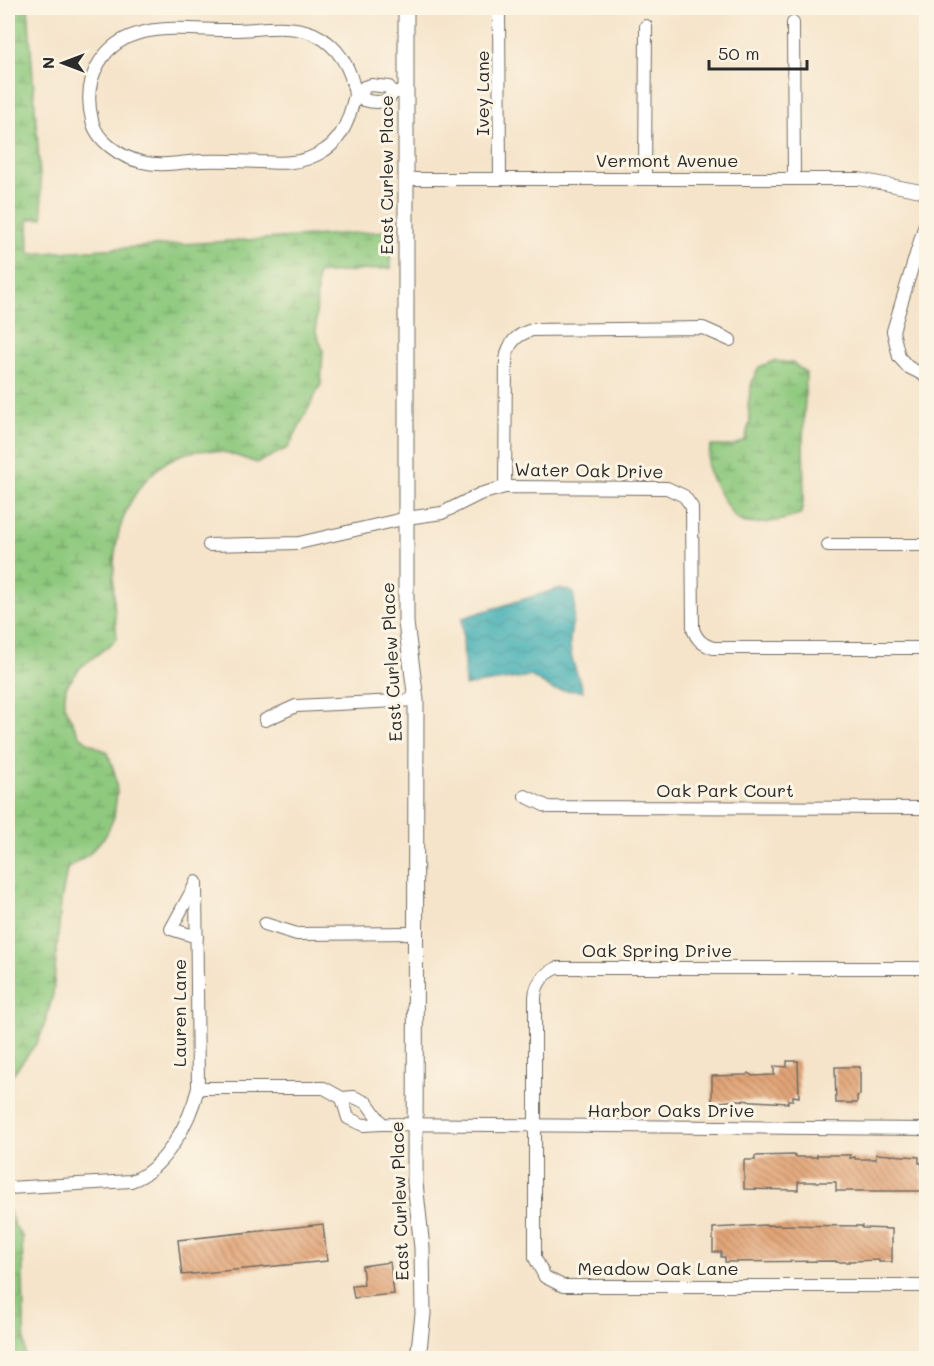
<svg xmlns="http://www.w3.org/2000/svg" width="934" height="1366" font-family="Mali,sans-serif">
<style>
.wetland{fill:url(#wetland-marsh);stroke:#5c7a54;stroke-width:1.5}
.water{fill:url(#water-waves);stroke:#326c6e;stroke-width:1.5}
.building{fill:url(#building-back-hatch)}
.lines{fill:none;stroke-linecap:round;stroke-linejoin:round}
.minor-casing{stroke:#726c63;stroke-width:14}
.tertiary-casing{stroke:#726c63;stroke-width:17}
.minor{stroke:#fff;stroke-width:12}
.tertiary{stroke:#fff;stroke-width:15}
.labels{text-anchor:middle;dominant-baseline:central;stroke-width:6;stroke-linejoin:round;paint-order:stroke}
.street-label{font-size:18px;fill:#2b2b2b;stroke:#fcf5e5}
</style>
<defs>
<pattern id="wetland-marsh" width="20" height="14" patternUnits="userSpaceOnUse" patternTransform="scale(1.5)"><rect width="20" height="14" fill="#8ec97e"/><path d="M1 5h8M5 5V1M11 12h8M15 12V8" fill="none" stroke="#74a367"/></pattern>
<pattern id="water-waves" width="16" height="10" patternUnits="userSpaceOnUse" patternTransform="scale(1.5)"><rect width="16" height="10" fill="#3aacb2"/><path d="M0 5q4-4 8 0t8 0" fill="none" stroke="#318c91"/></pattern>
<pattern id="building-back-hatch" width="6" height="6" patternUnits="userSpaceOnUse" patternTransform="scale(1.5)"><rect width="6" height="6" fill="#e2a477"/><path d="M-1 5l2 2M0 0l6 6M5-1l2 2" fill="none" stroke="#b78662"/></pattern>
</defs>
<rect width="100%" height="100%" fill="#fcf5e5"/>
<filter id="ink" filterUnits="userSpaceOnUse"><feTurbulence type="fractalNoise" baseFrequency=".0167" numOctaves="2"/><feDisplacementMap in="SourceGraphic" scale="12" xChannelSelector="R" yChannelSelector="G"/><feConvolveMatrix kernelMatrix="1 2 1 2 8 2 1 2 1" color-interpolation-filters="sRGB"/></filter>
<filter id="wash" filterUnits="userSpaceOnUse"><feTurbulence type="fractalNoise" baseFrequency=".008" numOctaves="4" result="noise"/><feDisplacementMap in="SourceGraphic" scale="24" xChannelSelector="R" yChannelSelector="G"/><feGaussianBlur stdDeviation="1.35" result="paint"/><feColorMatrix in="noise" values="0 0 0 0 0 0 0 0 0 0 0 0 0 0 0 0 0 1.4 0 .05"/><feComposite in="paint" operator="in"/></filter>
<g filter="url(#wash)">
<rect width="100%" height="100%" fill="#f5e4ca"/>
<g class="wetland">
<path d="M8 8H28L43 218 28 219 29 254 388 231 391 268 317 274 316 332 323 350 321 384 288 448 257 463C245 459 233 454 222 452 201 447 177 453 161 466 106 510 111 575 117 639L80 668 66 687 64 705 79 735 86 741 108 753 115 774 117 793 114 817 106 835 89 854 67 869 61 902 53 994 47 1017 39 1040 12 1075 8 1092Z"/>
<path d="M774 361 793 363 806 373 803 440 804 496 801 513C789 520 752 528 738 520 732 517 709 476 708 469 706 461 709 453 711 446H732L745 440 750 421 748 405 752 382 759 367Z"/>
<path d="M8 1207 14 1225 22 1236 25 1358H8Z"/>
</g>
<path class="water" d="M560 588 573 592C578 609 571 623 570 640 569 659 578 674 583 691L553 690 531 676 465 686 462 618Z"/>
<g id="blocks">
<g class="building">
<path d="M787 1061H798L799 1097 793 1096V1100H788V1103L737 1100 712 1103V1076L746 1075 749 1073 752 1076 774 1075V1066L787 1067Z"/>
<path d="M835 1067H860V1095L857 1096V1103H836Z"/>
<path d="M876 1154 919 1157V1163H922V1191H836V1182H798V1190L744 1189V1160H755V1156L795 1155V1157H817V1155H850V1158L855 1157V1159H876Z"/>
<path d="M323 1224 327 1261 182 1275 178 1240Z"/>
<path d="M766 1225 862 1226V1228L892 1229V1262H879V1260L849 1261V1262H836V1261L725 1262V1257H721V1252H713V1228Z"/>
<path d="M390 1262 394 1294 354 1298 352 1286 364 1285 362 1266Z"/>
</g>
</g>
</g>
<g filter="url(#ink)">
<use href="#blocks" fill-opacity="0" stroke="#726c63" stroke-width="1.5"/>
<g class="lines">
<defs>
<g id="minor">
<path d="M499 8 500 179"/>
<path d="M793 23 794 178"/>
<path d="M393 92C389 104 375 103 364 100L362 94 364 87 371 85 389 87 393 92H405"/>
<path d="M355 95C350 115 344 138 325 150 316 156 303 161 292 162 281 164 270 162 260 162 240 161 220 160 201 161 181 162 161 167 142 162 122 158 96 141 92 120 87 100 88 81 99 63 126 17 188 31 233 30 259 30 289 23 314 34 338 45 352 69 355 95L362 94"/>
<path d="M645 178 646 26"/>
<path d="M406 179H859L926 192"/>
<path d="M926 221 893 331 899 357 908 367 926 376"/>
<path d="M505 487 506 360C508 343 516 335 532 330L703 328 730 340"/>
<path d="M209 545 299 543 407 518 442 513 480 494 505 487 667 488 684 496 692 507 693 629C697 640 702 644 713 648H926"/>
<path d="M828 545H926"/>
<path d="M265 720 296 706 416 700"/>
<path d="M525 796 548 807 926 808"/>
<path d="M196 883 171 929 197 937"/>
<path d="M265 924 297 934 415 933"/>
<path d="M926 968H557C544 974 536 982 535 997V1258L545 1277 563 1286H926"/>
<path d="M198 1088H324L342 1098 354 1097 367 1103 382 1124 926 1129"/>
<path d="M342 1098 348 1118 363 1125 382 1124"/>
<path d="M8 1188 131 1181C165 1170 190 1121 198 1088L196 882"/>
</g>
<path id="tertiary" d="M406 8V623L416 700 415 1183 422 1248 423 1314 418 1358"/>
</defs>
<use href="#minor" class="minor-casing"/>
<use href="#tertiary" class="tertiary-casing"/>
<use href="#minor" class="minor"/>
<use href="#tertiary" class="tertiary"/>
</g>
</g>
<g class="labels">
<g class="street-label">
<text transform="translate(482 93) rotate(-90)">Ivey Lane</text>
<text x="667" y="160">Vermont Avenue</text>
<text transform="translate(386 175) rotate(-90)">East Curlew Place</text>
<text transform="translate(589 470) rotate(1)">Water Oak Drive</text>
<text transform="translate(391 662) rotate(-93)">East Curlew Place</text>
<text x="725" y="790">Oak Park Court</text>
<text x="657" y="950">Oak Spring Drive</text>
<text transform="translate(179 1013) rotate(-90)">Lauren Lane</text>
<text x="671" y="1110">Harbor Oaks Drive</text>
<text transform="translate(399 1201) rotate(-92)">East Curlew Place</text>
<text x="658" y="1268">Meadow Oak Lane</text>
</g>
</g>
<rect width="934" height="1366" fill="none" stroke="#fcf5e5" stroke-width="30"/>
<g transform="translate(63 63) rotate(270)" stroke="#fcf5e5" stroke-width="4.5" paint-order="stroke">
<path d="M0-4.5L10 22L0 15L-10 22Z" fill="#2b2b2b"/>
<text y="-9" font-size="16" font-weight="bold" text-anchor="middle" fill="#2b2b2b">N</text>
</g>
<path d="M709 60v9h98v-9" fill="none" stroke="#2b2b2b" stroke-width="3"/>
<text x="718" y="60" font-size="18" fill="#2b2b2b" stroke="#fcf5e5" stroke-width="4.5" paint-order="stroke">50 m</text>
</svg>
